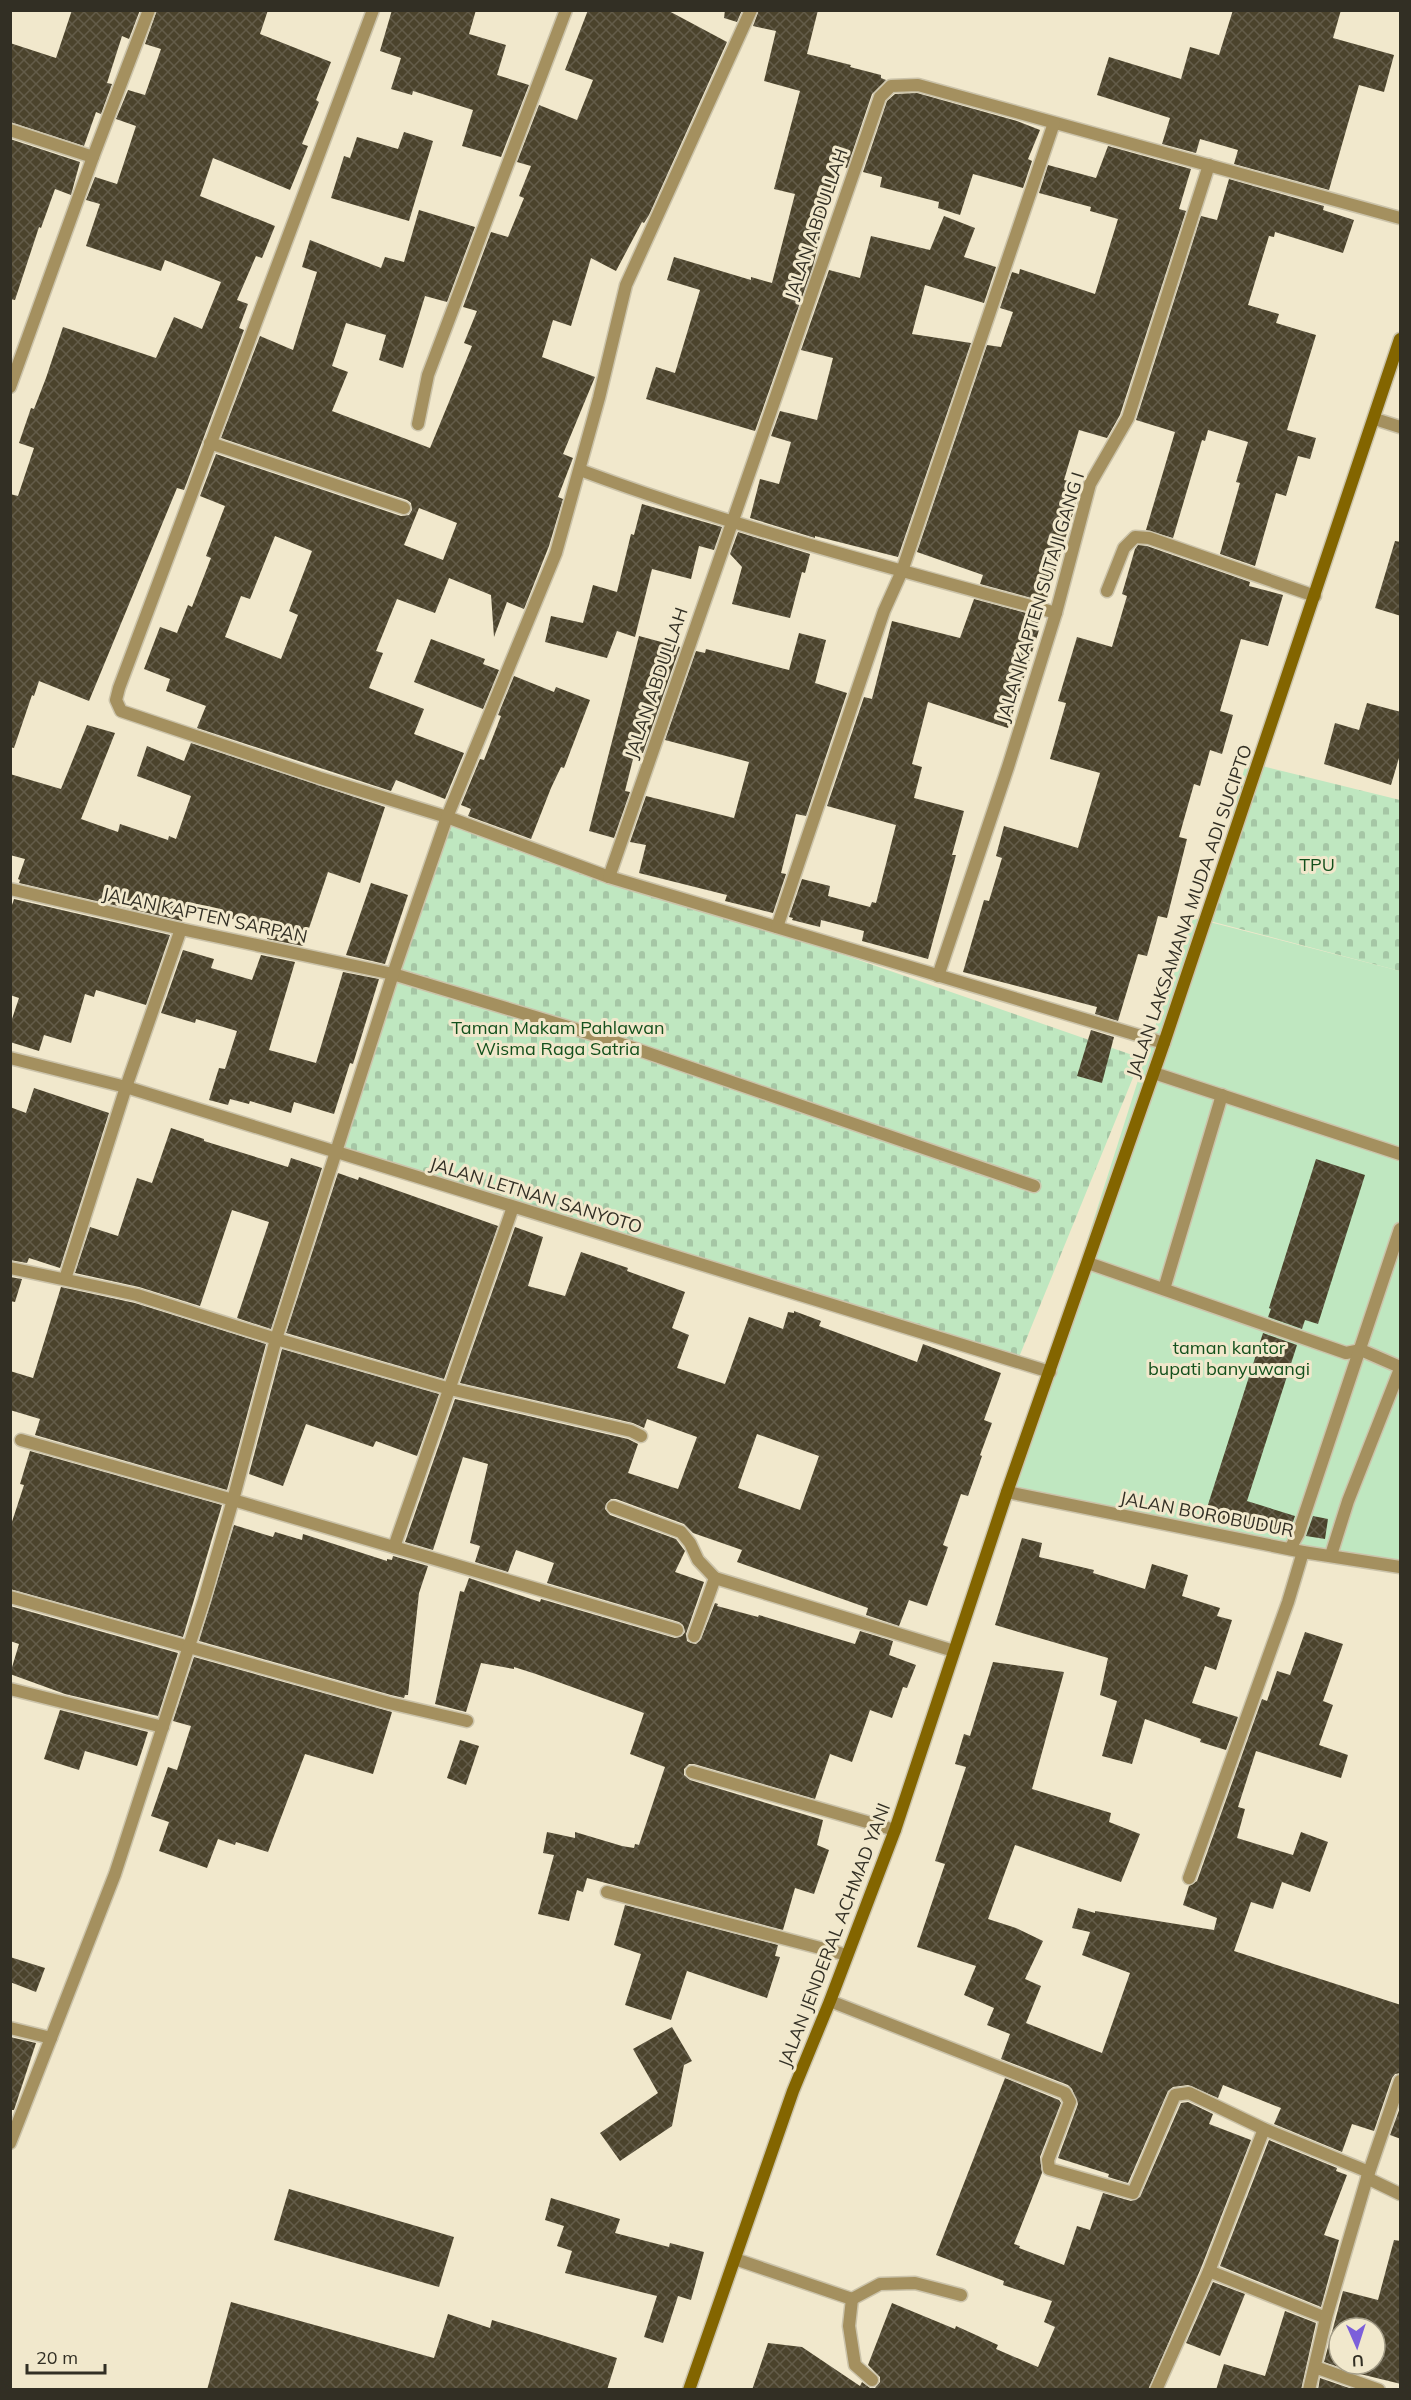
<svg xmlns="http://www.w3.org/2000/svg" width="1411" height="2400" font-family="Mulish,sans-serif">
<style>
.green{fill:#bfe7c0}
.cemetery{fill:url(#cemetery-stones)}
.building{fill:url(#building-cross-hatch);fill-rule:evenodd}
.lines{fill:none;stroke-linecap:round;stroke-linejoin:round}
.service-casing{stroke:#cbc3aa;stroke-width:15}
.minor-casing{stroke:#cbc3aa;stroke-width:15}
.secondary-casing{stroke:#cbc3aa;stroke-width:15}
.service{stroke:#a4905f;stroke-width:12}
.minor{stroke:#a4905f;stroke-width:12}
.secondary{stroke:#836500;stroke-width:12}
.labels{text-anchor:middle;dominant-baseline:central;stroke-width:6;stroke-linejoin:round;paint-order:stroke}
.street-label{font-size:18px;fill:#322f24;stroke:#f1e8cc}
.park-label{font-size:18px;fill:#13501c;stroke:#f1e8cc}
</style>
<defs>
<pattern id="cemetery-stones" width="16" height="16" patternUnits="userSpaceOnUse" patternTransform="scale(1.5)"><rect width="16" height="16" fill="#bfe7c0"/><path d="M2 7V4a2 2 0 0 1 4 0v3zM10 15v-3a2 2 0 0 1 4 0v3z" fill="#a5c6a5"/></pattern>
<pattern id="building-cross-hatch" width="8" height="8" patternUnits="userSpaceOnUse" patternTransform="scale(1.5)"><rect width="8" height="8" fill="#4b432c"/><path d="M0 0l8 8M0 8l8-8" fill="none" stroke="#635c49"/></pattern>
</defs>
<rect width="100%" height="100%" fill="#f1e8cc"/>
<path class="green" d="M1190 917 1400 971V1564L1007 1492Z"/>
<g class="cemetery">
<path d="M1246 762 1400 800V971L1206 920Z"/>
<path d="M447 817 1141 1058 1017 1362 336 1150Z"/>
</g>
<g class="building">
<path d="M72 10H140L129 39 122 36 107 83 112 84 101 114 96 112 84 146 10 122V43L56 58Z"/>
<path d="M157 10H268L260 34 331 62 316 100 319 102 302 144 308 146 290 190 213 158 200 196 275 226 262 258 256 256 237 300 248 304 239 328 244 330 184 490 177 488 89 701 39 681 34 696 32 695 14 748 10 747V494L18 496 34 448 19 443 31 408 34 409 46 378 63 327 156 358 174 317 202 329 221 282 165 260 161 271 86 246 100 204 86 200 95 177 117 184 136 126 116 119 128 90 145 95 161 49 145 44Z"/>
<path d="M392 10H476L469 34 506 45 497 75 529 85 501 157 462 146 473 110 413 91 412 95 391 89 401 58 380 51Z"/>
<path d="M588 10H667L727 42 649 215 644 223 642 222 616 271 591 258 571 326 553 320 542 357 595 377 563 454 573 458 558 497 563 499 549 546 524 609 507 602 494 637 491 595 449 578 435 613 397 599 376 651 383 653 369 688 424 709 414 734 464 753 445 799 396 780 391 791 197 728 206 706 166 691 170 679 144 669 160 627 177 633 188 605 192 607 211 558 206 556 225 506 200 496 216 454 401 516 409 515 412 510 411 503 407 500 221 438 260 336 293 350 317 272 302 267 310 240 381 268 385 257 404 262 419 210 475 227 447 302 425 296 403 368 379 360 386 335 346 323 332 366 348 372 332 411 430 448 472 346 464 343 477 311 463 307 491 232 508 237 524 198 519 196 531 166 517 162 539 105 577 120 593 80 565 70ZM419 508 457 523 443 560 404 545ZM275 536 312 551 289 611 298 615 281 659 225 637 241 596 250 599Z"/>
<path d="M725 10H742L737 22 724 18Z"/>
<path d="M759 10H818L807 54 851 65 850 67 881 75V78L886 80 872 94 847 168 840 166 831 203 828 202 813 266 755 431 646 399 656 367 675 373 700 290 667 280 674 257 751 280V277L772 283 795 194 774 189 800 91 764 81 776 31 753 26Z"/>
<path d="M1233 10H1341L1333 38 1394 55 1384 92 1359 85 1329 190 1234 164 1238 150 1200 139 1196 153 1162 144 1170 118 1097 95 1109 57 1181 79 1190 47 1219 55Z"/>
<path d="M917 93 1017 121 1040 130 1028 159 1032 161 1023 188 973 174 960 215 938 208 939 202 880 187 882 177 863 172 887 101 895 94Z"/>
<path d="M404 132 433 141 409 221 331 198 344 156 350 158 357 137 398 149Z"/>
<path d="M10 139 80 162 71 195 55 189 41 228 39 227 15 300 10 299Z"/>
<path d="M1108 146 1191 169 1179 209 1186 211 1120 415 1107 438 1079 430 1064 480 1077 483 1072 502 1076 503 1046 602 980 584 983 575 917 552 987 345 1001 347 1013 312 1000 308 1012 272 1019 274 1020 269 1095 294 1118 219 1090 211 1091 207 1039 193 1048 165 1096 178Z"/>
<path d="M1229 179 1324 206 1323 210 1354 220 1343 253 1275 232 1274 237 1269 236 1248 305 1279 314 1276 323 1316 335 1287 430 1316 438 1310 459 1298 456 1286 496 1276 493 1255 566 1220 554 1240 483 1236 482 1248 442 1208 430 1205 441 1202 440 1173 538 1146 530 1175 432 1136 420 1201 216 1217 220Z"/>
<path d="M944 216 975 228 964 257 996 267 984 303 925 285 912 334 971 343 898 557 815 536V538L750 518 760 479 779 484 791 442 771 436 780 411 817 420 833 358 801 350 829 270 860 278 871 236 930 250Z"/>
<path d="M642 504 722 527 714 550 699 546 691 579 652 569 635 637 617 631 607 658 545 642 551 616 583 623 593 585 617 592 631 534 634 535Z"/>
<path d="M738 532 810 554 805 573 802 572 790 618 732 604 742 567 730 554Z"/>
<path d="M1395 541 1401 542V616L1375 608Z"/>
<path d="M1138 545 1147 546 1250 582 1249 586 1283 595 1268 646 1241 639 1220 711 1233 715 1222 754 1210 750 1200 786 1194 784 1179 837 1187 839 1167 918 1158 916 1147 956 1138 954 1118 1021 1095 1014 1097 1007 963 972 984 900 989 901 1002 858 996 856 1004 826 1078 848 1100 773 1050 759 1066 703 1058 701 1077 637 1112 647 1127 596 1122 594 1135 549Z"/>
<path d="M974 599 1041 617 1038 624 1040 627 1008 728 928 702 912 764 922 767 914 798 964 811 952 855H956L928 959 862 941 864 931 821 920 820 927 792 920 793 918 789 917 802 879 830 886 828 896 870 907 872 902 876 903 896 825 827 806 864 697 872 699 892 621 960 638Z"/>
<path d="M799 633 826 640 815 683 847 693 806 816 796 814 781 873 786 874 773 913 725 901 727 895 639 873 646 845 630 842 646 796 734 818 749 762 665 740 696 651 705 653 706 649 789 670Z"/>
<path d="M639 636 680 647 643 753 635 751 625 791 630 792 614 838 589 831Z"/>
<path d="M431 639 485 659 483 664 499 670 483 709 414 682Z"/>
<path d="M514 676 554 692 556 687 590 700 564 768 561 767 551 788 531 839 468 816 471 809 461 805 480 759 484 760 501 716 498 715Z"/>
<path d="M1367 703 1401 712V751L1391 785 1324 764 1335 723 1359 730Z"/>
<path d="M87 725 115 733 81 819 118 832 120 824 168 840 169 836 176 839 191 796 137 776 147 746 184 761 191 743 385 807 360 883 328 872 303 946 267 939 269 931 188 904 182 921 19 883 20 880 18 879 25 859 10 855V774L61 789Z"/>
<path d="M371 883 408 895 385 964 346 955Z"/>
<path d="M14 899 170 935 146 1005 96 990 94 997 85 994 71 1043 44 1035 39 1051 10 1042V1025L19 998 10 995V911Z"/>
<path d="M183 950 214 959 211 968 252 980 261 955 295 962 269 1050 316 1063 343 972 379 979 353 1064 350 1063 334 1114 294 1102 291 1113 250 1101 249 1104 230 1099 228 1105 209 1100 219 1068 225 1069 237 1031 196 1019 195 1023 161 1013Z"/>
<path d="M1091 1030 1114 1037 1102 1083 1077 1076Z"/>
<path d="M34 1088 109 1113 60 1268 29 1258 27 1263 10 1260V1107L26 1113Z"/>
<path d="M171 1128 204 1139V1141L288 1167 291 1158 322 1168 271 1329 237 1318 269 1222 232 1210 200 1306 139 1287 75 1273 90 1227 118 1236 137 1178 152 1183Z"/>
<path d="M1316 1159 1365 1175 1318 1324 1305 1320 1302 1329 1268 1317 1271 1309 1269 1308Z"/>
<path d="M338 1173 358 1180 359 1177 498 1226 444 1379 286 1333Z"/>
<path d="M515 1227 543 1237 528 1286 565 1296 581 1252 628 1268 627 1271 685 1292 672 1328 689 1335 677 1368 725 1384 749 1317 783 1329 788 1312 794 1313V1311L821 1321 819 1326 917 1362 923 1344 1001 1373 984 1420 992 1423 980 1455 982 1456 968 1496 961 1494 943 1545 948 1547 927 1606 909 1600 899 1626 866 1615 868 1608 737 1562 742 1550 693 1533 684 1524 616 1499H611L606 1504 605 1509 610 1515 676 1539 685 1551 675 1572 704 1582 686 1634 687 1641 691 1643 696 1644 701 1639 715 1603 718 1604 717 1606 758 1617 759 1615 855 1644 860 1631 893 1641 889 1655 916 1665 907 1688 903 1687 892 1718 870 1710 852 1762 830 1754 815 1799 694 1764H689L684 1769V1775L690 1780 823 1820 817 1845 829 1850 814 1894 795 1888 783 1930 587 1878 583 1892 577 1890 569 1921 538 1914 554 1855 543 1853 547 1832 575 1838V1832L622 1846 634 1848 635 1844 639 1845 665 1767 630 1754 644 1713 536 1674 514 1667V1669L481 1663 466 1712 435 1704 460 1591 464 1592 469 1578 540 1602 541 1599 675 1638 682 1636 685 1632 683 1625 679 1622 547 1583 554 1563 516 1550 508 1572 475 1562 480 1546 470 1543 488 1464 463 1457 433 1550 405 1542 455 1399 628 1439 638 1444 628 1473 678 1489 697 1437 647 1419 644 1428 633 1423 460 1383ZM757 1434 819 1456 800 1510 738 1488Z"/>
<path d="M10 1277 22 1279 15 1302 10 1301Z"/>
<path d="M61 1287 135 1303 266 1344 227 1490 35 1435 40 1419 10 1410V1371L33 1378Z"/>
<path d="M1263 1333 1297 1345 1247 1501 1295 1516 1289 1533 1269 1529 1268 1531 1239 1522 1238 1525 1205 1514Z"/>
<path d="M282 1349 439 1394 417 1456 376 1441 373 1447 306 1424 283 1486 249 1474Z"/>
<path d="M30 1451 222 1505 183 1637 10 1589V1528L24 1485 20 1484Z"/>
<path d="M1313 1516 1328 1519 1325 1539 1306 1536Z"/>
<path d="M234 1525 273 1537 275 1532 302 1540 303 1534 387 1561V1559L392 1560 393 1556 428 1566 419 1593 408 1695H405L404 1698 391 1695 199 1641Z"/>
<path d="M1022 1538 1042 1543 1039 1557 1094 1570 1093 1573 1145 1589 1152 1564 1188 1575 1182 1596 1220 1608 1217 1616 1232 1620 1216 1670 1205 1666 1192 1703 1238 1717 1226 1750 1200 1742 1201 1739 1145 1719 1132 1764 1102 1756 1117 1701 1100 1695 1108 1658 995 1625Z"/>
<path d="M10 1606 178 1653 158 1716 65 1694 10 1674 19 1644 10 1641Z"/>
<path d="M1305 1632 1343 1644 1323 1701 1333 1705 1319 1745 1348 1755 1341 1778 1256 1751 1238 1807 1245 1809 1237 1838 1293 1855 1301 1832 1328 1842 1310 1892 1282 1882 1273 1909 1251 1902 1234 1951 1401 2005V2073L1395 2074 1392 2078 1374 2131 1352 2124 1342 2152 1274 2124 1281 2108 1223 2085 1218 2098 1188 2085 1173 2087 1168 2091 1128 2183 1108 2177 1109 2174 1058 2158 1078 2104 1072 2089 1068 2085 1001 2059 1010 2034 987 2025 994 2008 964 1995 976 1966 917 1947 945 1864 935 1861 966 1767 955 1764 964 1734 970 1736 993 1662 1064 1672 1032 1789 1111 1813 1109 1822 1140 1834 1121 1882 1015 1845 988 1919 1016 1928 1043 1941 1025 1979 1041 1986 1026 2023 1102 2053 1130 1973 1082 1955 1090 1932 1072 1928 1078 1908 1095 1913V1911L1214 1930 1217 1918 1183 1905 1189 1886 1197 1881 1262 1699 1267 1701 1277 1671 1290 1675Z"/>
<path d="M194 1657 392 1712 373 1774 305 1754 268 1852 236 1842 235 1845 218 1839 207 1868 159 1851 169 1822 151 1816 168 1767 177 1770 191 1726 173 1721Z"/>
<path d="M60 1710 148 1732 137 1766 85 1751 79 1770 44 1759Z"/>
<path d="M460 1740 479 1746 466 1785 447 1778Z"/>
<path d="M625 1905 778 1945 775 1956 780 1957 767 1998 687 1971 671 2020 625 2005 641 1954 614 1945Z"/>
<path d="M10 1957 45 1968 36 1992 10 1982Z"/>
<path d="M672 2027 692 2061 684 2065 672 2126 620 2161 600 2133 658 2093 633 2049Z"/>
<path d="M10 2037 36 2043 14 2110H10Z"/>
<path d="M1005 2078 1059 2100 1061 2103 1040 2157 1042 2173 1014 2244 1020 2246 1019 2248 1064 2265 1077 2226 1090 2230 1103 2193 1131 2201 1140 2197 1181 2103 1188 2102 1213 2114 1209 2124 1251 2140 1201 2268 1148 2390H752L768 2343 802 2347 860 2386 862 2382 870 2388H875L880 2382V2377L868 2365 892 2303 955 2329 956 2326 998 2345 996 2349 1038 2367 1055 2327 1044 2322 1052 2301 1003 2285 1004 2281 936 2255Z"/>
<path d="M1401 2105V2139L1390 2135Z"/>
<path d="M1269 2140 1337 2168 1336 2171 1347 2175 1324 2235 1339 2240 1321 2307 1220 2266Z"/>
<path d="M289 2189 454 2237 439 2287 274 2240Z"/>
<path d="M551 2198 620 2219 615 2233 669 2247 670 2243 704 2252 691 2300 678 2296 663 2343 644 2337 657 2296 565 2273 572 2251 557 2246 564 2226 545 2220Z"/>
<path d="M1394 2240 1401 2241V2384L1356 2373 1324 2362 1343 2291 1378 2300ZM1339 2328H1375V2364H1339Z"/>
<path d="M1213 2282 1245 2294 1220 2356 1186 2343Z"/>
<path d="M231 2302 434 2358 448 2314 490 2328 492 2320 617 2358 607 2390H207Z"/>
<path d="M1285 2311 1316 2323 1301 2390H1216L1224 2364 1265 2376Z"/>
<path d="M1320 2378 1352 2389 1351 2390H1318Z"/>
</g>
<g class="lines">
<defs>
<g id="service">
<path d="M393 974 598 1036 1034 1186"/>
<path d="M1154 1073 1400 1154"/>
<path d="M1088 1263 1346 1353 1361 1350 1400 1367"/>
<path d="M1164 1289 1222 1095"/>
<path d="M613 1507 681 1532 690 1543 698 1560 715 1578 954 1651"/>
<path d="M1290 1549 1298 1534 1400 1229"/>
<path d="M1331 1555 1348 1501 1400 1369"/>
<path d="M694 1636 715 1578"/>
<path d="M735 2259 852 2299 849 2326 855 2365 872 2380"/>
<path d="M852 2299 880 2284 915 2283 961 2295"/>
</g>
<g id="minor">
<path d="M373 10 119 688 116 700 121 711 320 778 447 817 609 877 1164 1043"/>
<path d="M10 130 93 157"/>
<path d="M10 387 93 157 149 10"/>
<path d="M1375 419 1400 427"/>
<path d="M418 424 428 375 566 10"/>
<path d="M210 443 404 508"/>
<path d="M580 470C735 528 896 569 1056 613"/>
<path d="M1107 591 1124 548 1135 537 1149 538 1315 596"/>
<path d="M609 877 880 97 891 86 918 85 1400 218"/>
<path d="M10 889 181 929 393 974"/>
<path d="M777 927 884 611 902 571 1054 123"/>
<path d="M938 976 1008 767 1056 613 1090 484 1128 418 1209 165"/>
<path d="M10 1058 126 1087 1050 1372"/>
<path d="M10 1268 137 1295 276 1339 450 1389 631 1431 641 1436"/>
<path d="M65 1279 126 1087 181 929"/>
<path d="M21 1440 233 1500 677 1630"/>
<path d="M1007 1492 1303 1552 1400 1567"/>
<path d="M394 1547 513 1207"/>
<path d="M10 1597 389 1703 467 1721"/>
<path d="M10 1689 163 1727"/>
<path d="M692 1772 895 1830"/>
<path d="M1189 1878 1288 1602 1303 1552"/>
<path d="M607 1892 847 1955"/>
<path d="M830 2001 1065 2093 1070 2102 1048 2160 1049 2169 1133 2193 1175 2095 1189 2093 1264 2129 1369 2172"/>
<path d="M10 2028 51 2038"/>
<path d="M10 2143 115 1874 204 1600 233 1500 276 1339 393 974 447 817 556 553 599 398 626 285 751 10"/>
<path d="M1367 2178 1400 2194"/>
<path d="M1209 2271 1326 2318"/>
<path d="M1315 2367 1379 2390"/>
<path d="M1156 2390 1209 2271 1264 2129"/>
<path d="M1309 2390 1326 2318 1367 2178 1400 2081"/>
</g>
<path id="secondary" d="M689 2390 793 2091 830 2001 895 1830 1007 1492 1164 1043 1400 339"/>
</defs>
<use href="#service" class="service-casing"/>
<use href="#minor" class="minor-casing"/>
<use href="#secondary" class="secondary-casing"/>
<use href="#service" class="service"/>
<use href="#minor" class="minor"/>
<use href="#secondary" class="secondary"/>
</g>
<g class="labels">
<g class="street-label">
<text transform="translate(816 224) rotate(-71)">JALAN ABDULLAH</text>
<text transform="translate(1040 597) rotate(-73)">JALAN KAPTEN SUTAJI GANG I</text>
<text transform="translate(656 683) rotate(-71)">JALAN ABDULLAH</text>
<text transform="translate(1189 911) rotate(-71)">JALAN LAKSAMANA MUDA ADI SUCIPTO</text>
<text transform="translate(205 915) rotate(12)">JALAN KAPTEN SARPAN</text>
<text transform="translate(536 1195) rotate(17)">JALAN LETNAN SANYOTO</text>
<text transform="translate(1207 1514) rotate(11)">JALAN BOROBUDUR</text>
<text transform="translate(834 1935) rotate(-69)">JALAN JENDERAL ACHMAD YANI</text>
</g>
<g class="park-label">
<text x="1317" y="864">TPU</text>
<text x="558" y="1027">Taman Makam Pahlawan<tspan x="558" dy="21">Wisma Raga Satria</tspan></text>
<text x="1229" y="1347">taman kantor<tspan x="1229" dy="21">bupati banyuwangi</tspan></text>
</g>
</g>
<rect width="1411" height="2400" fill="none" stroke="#322f24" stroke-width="24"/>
<g transform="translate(1357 2346) rotate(177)"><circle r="28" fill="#f1e8cc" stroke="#a59e89" stroke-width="1.5"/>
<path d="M0-4.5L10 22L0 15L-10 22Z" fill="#7c5fda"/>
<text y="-9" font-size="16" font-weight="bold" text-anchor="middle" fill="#322f24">U</text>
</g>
<path d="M27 2364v9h78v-9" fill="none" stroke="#322f24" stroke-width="3"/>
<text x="36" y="2364" font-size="18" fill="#322f24" stroke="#f1e8cc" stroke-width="4.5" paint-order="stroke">20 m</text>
</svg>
